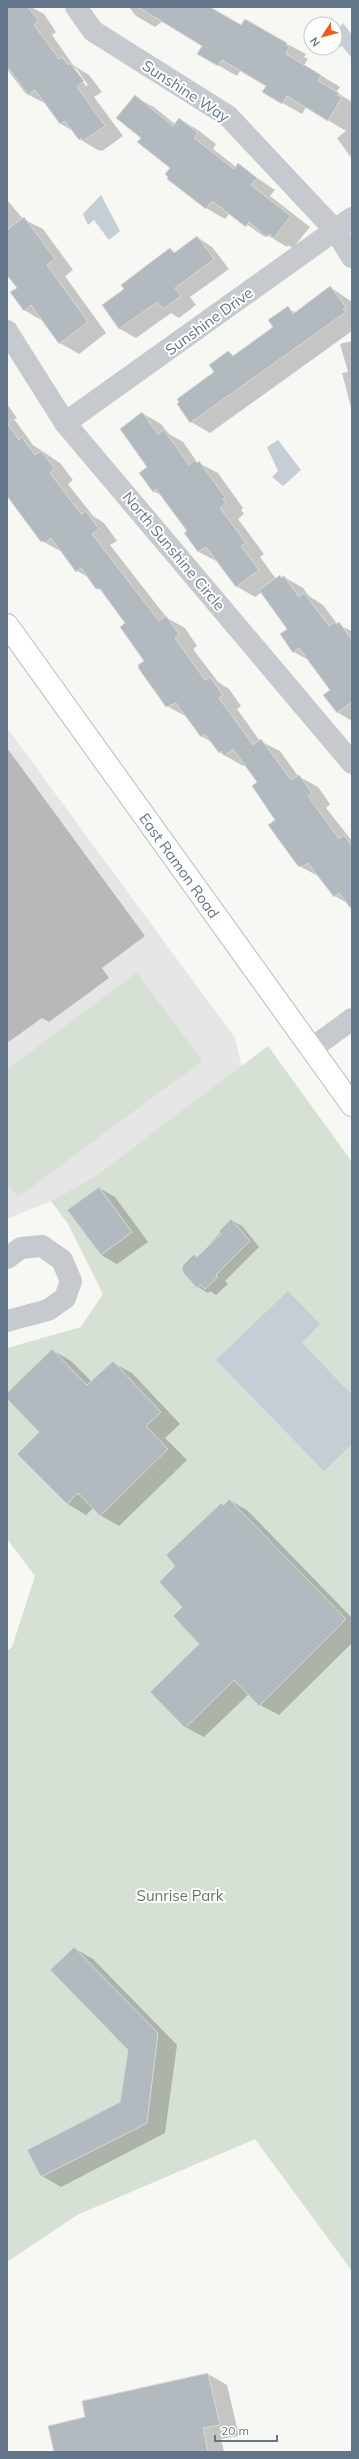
<svg xmlns="http://www.w3.org/2000/svg" width="359" height="2459" font-family="Mulish,sans-serif">
<style>
.built{fill:#e5e6e5}
.green{fill:#d7e0d4}
.water{fill:#c4ced4}
.shadow{fill:#0003;fill-rule:evenodd}
.building{fill:#b2b9bf;stroke:#d9d9d6}
.lines{fill:none;stroke-linecap:round;stroke-linejoin:round}
.primary-casing{stroke:#b9bdc1;stroke-width:24}
.minor{stroke:#c6cace;stroke-width:22}
.primary{stroke:#fff;stroke-width:22}
.labels{text-anchor:middle;dominant-baseline:central;stroke-width:4;stroke-linejoin:round;paint-order:stroke}
.street-label{font-size:15px;fill:#637588;stroke:#fff}
.park-label{font-size:15px;fill:#62795e;stroke:#fff}
</style>
<rect width="100%" height="100%" fill="#f7f7f4"/>
<path class="built" d="M7 728 235 1038 242 1068 96 1176 51 1201 7 1219Z"/>
<g class="green">
<path d="M137 973 202 1061 18 1197 10 1186 7 1188V1069Z"/>
<path d="M268 1046 352 1162V2271L255 2139 77 2215 7 2262V1651L12 1647 35 1576 7 1539V1348L81 1327 103 1294 68 1224 51 1201 96 1176Z"/>
</g>
<g class="water">
<path d="M343 23 352 35V58L342 46 334 50 331 48H335V33Z"/>
<path d="M101 195 120 231 109 240 94 220 88 225 83 214Z"/>
<path d="M278 440 301 470 283 486 272 477 278 471 267 447Z"/>
<path d="M288 1291 320 1324 302 1343 352 1395V1444L324 1471 216 1360Z"/>
</g>
<g class="shadow">
<path d="M7 7H31L44 14 56 32 52 35 73 65 89 75 102 92 94 97 123 136 102 151 98 150 79 139 73 131 61 124 48 105 25 93 7 69ZM73 68H76L88 85 86 86Z"/>
<path d="M129 7H208L241 26 287 44 306 54 304 57 308 59 304 65 340 87 336 92 352 102V159L337 138 346 131 306 107 302 114 263 92 267 85 241 70 237 76 199 54 204 45 163 21 155 27 136 16Z"/>
<path d="M135 97 154 107 176 125 180 119 198 130 216 144 213 149 236 167 238 165 275 190 270 196 310 227 293 248 288 245 287 247 267 235 265 237 230 213 225 219 206 208 142 138Z"/>
<path d="M7 200 23 219 43 229 73 270 65 276 106 333 79 354 60 343 43 321 24 310 18 288 7 273Z"/>
<path d="M197 237 212 247 229 269 190 297 196 305 179 318 171 313 136 338 120 329 103 306 125 289 170 249 176 253Z"/>
<path d="M330 287 352 302V331L210 433 191 422 228 352 235 356 274 327 288 308 296 313Z"/>
<path d="M352 341V411L342 373 348 372 340 344Z"/>
<path d="M7 404 17 418 14 419 33 445 60 463 73 480 68 484 93 516 104 523 117 541 110 545 167 618 185 628 197 646 193 649 218 682 229 689 241 706 237 709 260 741 280 751 298 776 318 787 330 804 326 808 352 841V906L335 896 320 877 299 866 259 782 246 764 243 766 219 752 213 743 201 736 187 717 167 706 126 623 103 591 97 588 90 578 77 571 62 552 42 541 7 477Z"/>
<path d="M142 413 161 424 169 434 183 442 197 462 218 473 243 508 241 510 244 514 238 519 264 554 260 557 276 579 280 576 284 577 303 588 309 596 323 605 338 625 352 631V721L337 712 331 691 310 661 294 652 289 629 262 592 255 597 236 586 218 562 199 552 185 533 188 531 163 496 153 491Z"/>
<path d="M7 748 145 936 102 968 109 978 49 1022 42 1018 7 1043Z"/>
<path d="M99 1188 115 1197 148 1242 117 1264 101 1255Z"/>
<path d="M231 1220 242 1226 259 1247 225 1281 228 1284 216 1295 210 1291 208 1293 198 1287 185 1273Z"/>
<path d="M52 1350 71 1361 92 1382 113 1363 132 1373 180 1424 165 1438 187 1460 119 1526 100 1515 93 1508 86 1515 68 1504 19 1454 40 1432 7 1398V1394Z"/>
<path d="M230 1500 248 1511 352 1618V1643L279 1715 260 1705 249 1694 204 1737 185 1727 201 1644 184 1607 177 1566Z"/>
<path d="M74 1948 93 1959 177 2045 165 2133 61 2187 42 2176 121 2103 129 2049Z"/>
<path d="M208 2374 227 2385 239 2436 221 2439 224 2452H55L86 2418Z"/>
</g>
<g class="building">
<path d="M7 7H28L39 21 34 25 59 59 62 57 68 65 70 63 84 81 77 87 105 126 83 141 81 138 79 140 65 121 60 124 35 90 28 95 7 66Z"/>
<path d="M138 7H210L241 25 245 19 287 43 286 45 289 47 286 54 321 75 318 81 339 93 337 95 342 97 328 121 287 96 282 104 262 92 266 86 222 60 218 66 197 54 202 46Z"/>
<path d="M135 95 173 126 179 118 198 133 194 138 234 169 238 163 257 178 251 185 291 216 274 238 269 234 267 237 249 222 246 227 212 201 206 209 167 179 168 177 165 174 170 168 137 142 141 138 116 118Z"/>
<path d="M24 217 55 259 47 265 88 322 59 344 31 305 24 311 10 292 17 288 7 275V230Z"/>
<path d="M197 236 214 259 175 288 181 296 163 309 157 302 119 329 102 305 124 289 121 285 155 259 170 248 174 253Z"/>
<path d="M330 286 346 307 343 309 346 312 190 423 177 404 179 402 177 399 214 372 209 365 228 351 233 356 273 327 268 320 288 306 293 314Z"/>
<path d="M142 412 158 434 164 430 189 465 195 460 197 463 199 461 225 497 223 499 226 503 220 508 246 543 241 546 259 570 236 587 206 547 198 552 184 533 187 531 156 489 153 492 139 473 147 467 120 429Z"/>
<path d="M7 423 19 440 22 437 35 455 41 451 55 469 50 473 81 514 86 511 99 529 92 534 159 621 166 616 179 634 175 638 205 680 210 677 223 695 219 698 253 745 261 739 291 780 299 775 312 793 308 796 339 839 344 835 352 846V910L339 893 334 897 308 863 302 867 298 866 268 825 275 820 252 786 257 782 233 749 224 756 221 751 219 753 205 734 201 737 176 703 166 707 139 669 138 665 144 661 120 627 125 623 100 589H96L81 568 76 572 51 538 45 543 43 541 41 542 7 496Z"/>
<path d="M280 575 281 578 284 576 299 597 304 593 329 626 334 622 336 624 339 622 352 640V702L337 713 323 695 330 690 299 648 293 653 280 634 287 629 259 590Z"/>
<path d="M99 1187 132 1232 101 1255 67 1210Z"/>
<path d="M231 1219 250 1241 216 1275 218 1277 205 1289 201 1285 197 1288 184 1274 182 1269 183 1265 194 1254 197 1257 221 1234 219 1231Z"/>
<path d="M52 1349 87 1385 113 1361 161 1412 146 1426 168 1449 100 1516 78 1493 67 1504 17 1454 39 1432 7 1399V1393Z"/>
<path d="M229 1499 346 1619 259 1706 234 1680 185 1728 150 1692 199 1644 173 1616 182 1607 159 1582 175 1566 166 1555 221 1503 224 1505Z"/>
<path d="M74 1947 158 2033 147 2123 41 2177 27 2150 120 2102 128 2050 50 1970Z"/>
<path d="M208 2373 220 2425 203 2428 208 2452H54L48 2426 85 2417 82 2401Z"/>
</g>
<g class="lines">
<defs>
<g id="primary">
<path id="s1" d="M7 625 352 1105"/>
</g>
</defs>
<use href="#primary" class="primary-casing"/>
<g class="minor">
<path d="M76 7 93 31 228 116 335 230 352 257"/>
<path d="M7 331 65 423 352 763"/>
<path d="M65 423 352 218"/>
<path d="M311 1049 352 1019"/>
<path d="M7 1258 21 1248 42 1246 62 1260 71 1281 65 1298 48 1310 7 1321"/>
</g>
<use href="#primary" class="primary"/>
</g>
<g class="labels">
<g class="street-label">
<text transform="translate(186 91) rotate(33)">Sunshine Way</text>
<text transform="translate(209 321) rotate(-36)">Sunshine Drive</text>
<text transform="translate(174 551) rotate(50)">North Sunshine Circle</text>
<text stroke="none"><textPath href="#s1" startOffset="296">East Ramon Road</textPath></text>
</g>
<g class="park-label">
<text x="180" y="1895">Sunrise Park</text>
</g>
</g>
<rect width="359" height="2459" fill="none" stroke="#637588" stroke-width="16"/>
<g transform="translate(323 36) rotate(234)"><circle r="19" fill="#ffffff" stroke="#c1c8cf"/>
<path d="M0-3L7 15L0 10L-7 15Z" fill="#f65b15"/>
<text y="-6" font-size="11" font-weight="bold" text-anchor="middle" fill="#637588">N</text>
</g>
<path d="M215 2435v6h62v-6" fill="none" stroke="#637588" stroke-width="2"/>
<text x="221" y="2435" font-size="12" fill="#637588" stroke="#ffffff" stroke-width="3" paint-order="stroke">20 m</text>
</svg>
